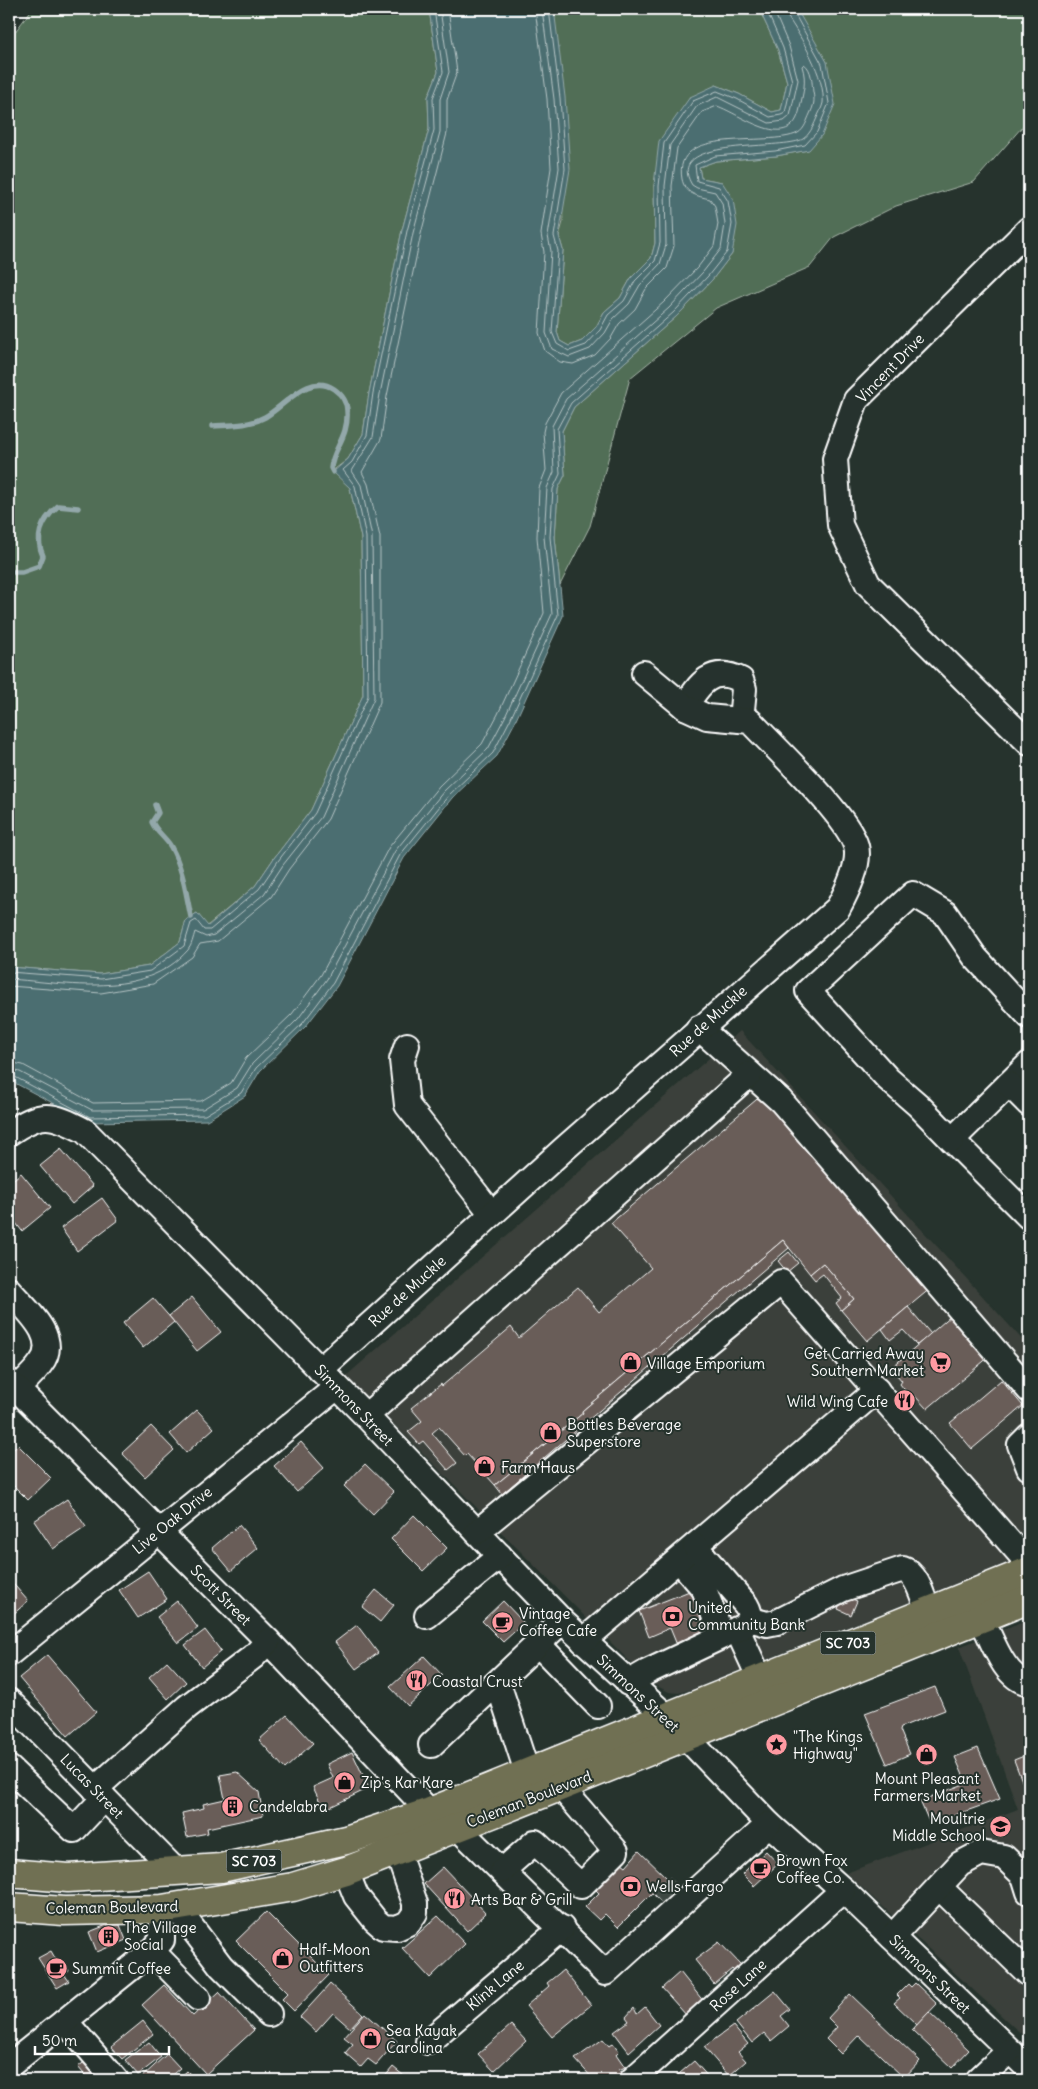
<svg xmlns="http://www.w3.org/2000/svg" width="1038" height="2089" font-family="Delius,sans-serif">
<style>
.built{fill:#3a403a}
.green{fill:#516e56;stroke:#a8b6aa}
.water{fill:#4b6e71;stroke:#93a8aa}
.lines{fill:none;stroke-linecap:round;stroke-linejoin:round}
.shore{stroke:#b7c5c6;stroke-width:1}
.stream{stroke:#93a8aa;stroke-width:5.5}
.building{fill:#695d58;stroke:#fff}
.minor-tunnel{stroke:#3c4742;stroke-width:24;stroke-dasharray:24 12;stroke-linecap:butt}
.minor-casing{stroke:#fff;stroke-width:28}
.major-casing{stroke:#fff;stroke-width:31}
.minor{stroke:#26332d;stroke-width:24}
.major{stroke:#706f52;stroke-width:28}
.labels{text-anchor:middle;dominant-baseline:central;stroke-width:4;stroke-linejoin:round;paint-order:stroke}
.shield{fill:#26332d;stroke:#bec2c0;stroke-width:1}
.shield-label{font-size:14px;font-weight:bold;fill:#fff}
.street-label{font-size:15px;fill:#fff;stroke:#26332d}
.poi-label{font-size:15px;fill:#fff;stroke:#26332d;text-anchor:start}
</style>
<rect width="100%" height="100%" fill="#26332d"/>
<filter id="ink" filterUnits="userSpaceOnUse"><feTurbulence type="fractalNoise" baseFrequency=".02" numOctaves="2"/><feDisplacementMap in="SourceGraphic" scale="10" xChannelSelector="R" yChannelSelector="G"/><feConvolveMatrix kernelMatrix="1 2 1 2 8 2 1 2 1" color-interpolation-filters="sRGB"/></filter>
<g filter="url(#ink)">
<g class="built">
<path d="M740 1031 1029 1347V1554L693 1689 679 1693 669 1692 651 1683 346 1376Z"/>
<path d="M1029 1619V2041L846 1873 1018 1809 959 1647Z"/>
</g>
<g class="green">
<path d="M32 9H429L438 72 428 97 429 129 402 230 369 393 363 434 348 459 335 469 350 488 361 538 363 695 311 810 274 858 255 886 207 926 197 913 186 920 180 942 149 966 100 974 9 967V40Z"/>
<path d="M554 9H759L778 50 787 82 781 110 772 112 739 94 716 85 654 185 655 243 651 258 631 278 620 298 604 312 596 327 582 341 569 346 560 341 557 332 563 250 559 236 563 222Z"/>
<path d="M795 9H1029V119L974 182 896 206 834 237 810 267 716 308 630 378 590 526 560 585 555 537 558 489 565 475 562 431 574 407 677 316 712 280 732 254 722 182 701 178 699 167 716 161 776 156 808 150 827 62Z"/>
</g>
<path class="water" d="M429 9H554L565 97 570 169 559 236 563 250 557 332 560 341 569 346 582 341 596 327 604 312 620 298 631 278 651 258 655 243 654 185 659 141 690 97 716 85 739 94 772 112 781 110 787 82 778 50 759 9H795L800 15 827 62 835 104 822 135 809 150 776 156 716 161 699 167 701 178 722 182 733 199 737 225 732 254 712 280 677 316 574 407 562 431 565 475 558 489 555 537 563 616 515 722 497 756 452 798 404 858 337 986 306 1026 260 1071 245 1096 207 1120 89 1122 9 1080V967L100 974 149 966 180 942 186 920 197 913 208 926 255 886 274 858 311 810 363 695 361 538 350 488 333 472 348 459 363 434 369 393 402 230 429 129 428 97 438 72Z"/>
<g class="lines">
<g class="shore">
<path d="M542 9 554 99 559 168 548 236 551 251 546 333 552 349 569 357 590 349 605 333 613 319 629 304 640 285 660 264 666 245 665 186 670 145 697 106 717 97 769 123 784 121 790 116 798 80 789 46 773 9"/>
<path d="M549 9 560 98 565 169 554 236 558 251 552 332 557 344 569 351 586 345 600 330 608 315 624 301 635 281 655 261 660 243 659 186 664 143 693 101 717 91 737 99 770 117 781 115 785 113 792 81 783 48 766 9"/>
<path d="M9 972 101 979 150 971 184 946 191 923 196 920 204 930H210L259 889 278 861 315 813 368 696 366 537 355 486 343 470 352 462 367 435 373 393 407 231 434 130 433 98 443 72 434 9"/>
<path d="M9 979C67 983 144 1000 188 950 192 945 193 938 195 932L206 937 214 935 264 894 283 865 321 817 374 698 372 537 361 485 352 471 373 437 380 394 413 233 440 132V99L449 72 440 9"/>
<path d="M9 986 101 993 153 984 192 957 200 944 218 941 271 897 289 869 328 819 380 702V537L368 484 362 472 381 439 387 396 421 234 447 133V100L457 72 448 9"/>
<path d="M9 1062 23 1065 93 1103 201 1101 231 1083 246 1058 292 1014 321 975 389 847 439 786 482 744 498 714 544 613 537 537 539 488 546 470 543 432 545 423 561 393 664 302 698 267 714 246 718 224 715 206 710 199C697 196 685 194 682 179 672 124 768 148 798 133 805 129 807 120 810 114 814 105 815 101 813 92 812 83 812 69 804 64L802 66C807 82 803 92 800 108 791 155 741 114 717 106L702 112 677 148 672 186 674 246 667 268 646 289 635 309 619 324 611 338 595 355 573 364 560 362 545 351 539 333 544 252 541 234 551 168 547 99 535 9"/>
<path d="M9 1069 20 1072 92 1110 203 1109 237 1088 252 1064 298 1019 327 979 395 851 444 791 488 749 505 717 552 614 544 537 547 488 554 472 552 426 566 399 669 308 703 272 721 249 725 224 722 203 715 192 697 188 692 185C662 136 783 151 803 139 809 135 813 127 816 120 818 115 822 108 823 103 826 78 800 35 787 16L785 9"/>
<path d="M9 1075 17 1078 90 1117 205 1115 241 1093 256 1068 303 1023 333 983 400 855 449 795 493 753 510 720 558 615 550 537 553 489 560 474 557 429 571 403 674 312 708 276 727 252 732 224 728 201 719 187 697 181 695 165 715 156 775 151 805 145 817 132 829 103 822 64 792 9"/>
</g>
<g class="stream">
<path d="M213 426C230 425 249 426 265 417 285 406 309 372 334 389 341 394 347 401 347 411 349 437 333 448 331 468L333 472"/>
<path d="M9 572H22L39 566 43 556C34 536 42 520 58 506L78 508"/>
<path d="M155 805 158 813 152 822C157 833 166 838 171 847 183 868 186 894 191 917"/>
</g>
</g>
<g class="building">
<path d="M763 1094 931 1288 867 1341 841 1310 854 1299 823 1263 810 1274 783 1240 582 1411 583 1413 495 1485 467 1454 465 1456 439 1427 432 1433 457 1463 448 1470 423 1441 419 1444 408 1432 422 1421 411 1408 441 1384 442 1386 511 1327 519 1338 578 1287 599 1312 651 1268 611 1223Z"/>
<path d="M61 1149 93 1186 72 1204 40 1166Z"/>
<path d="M21 1173 50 1208 22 1231 9 1214V1183Z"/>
<path d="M102 1198 118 1220 77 1251 61 1228Z"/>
<path d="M783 1240 789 1248 502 1494 495 1485 583 1413 582 1411Z"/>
<path d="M789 1252 798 1263 787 1272 778 1261Z"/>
<path d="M823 1263 854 1299 841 1310 836 1303 842 1298 823 1274 815 1280 810 1274Z"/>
<path d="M192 1297 221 1332 197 1351 169 1316Z"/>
<path d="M153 1298 174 1322 143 1348 123 1323Z"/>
<path d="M908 1307 931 1334 917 1345 903 1330 890 1340 882 1329Z"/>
<path d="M953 1314 990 1356 927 1409 915 1396 911 1398 900 1384 902 1381 891 1368Z"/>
<path d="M1001 1380 1023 1406 972 1449 950 1423Z"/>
<path d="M197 1410 214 1428 186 1453 170 1434Z"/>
<path d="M151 1426 174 1450 145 1477 122 1453Z"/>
<path d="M301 1442 324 1468 297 1492 274 1466Z"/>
<path d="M18 1445 51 1478 28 1500 9 1481V1454Z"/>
<path d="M365 1464 394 1492 373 1514 344 1486Z"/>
<path d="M67 1499 86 1527 53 1549 34 1521Z"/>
<path d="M414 1515 447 1548 423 1571 391 1539Z"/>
<path d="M239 1525 258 1548 231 1571 212 1548Z"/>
<path d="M148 1571 167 1599 138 1618 119 1590Z"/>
<path d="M9 1579 28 1601 9 1618Z"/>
<path d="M376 1590 394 1605 380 1622 362 1607Z"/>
<path d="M692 1590 709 1632 677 1645 670 1628 649 1637 639 1611Z"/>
<path d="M843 1595 857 1601 851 1615 838 1609Z"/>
<path d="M177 1601 198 1628 178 1643 157 1617Z"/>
<path d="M503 1601 524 1623 503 1642 482 1621Z"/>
<path d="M357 1625 378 1653 356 1669 335 1642Z"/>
<path d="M205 1630 221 1651 202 1667 185 1645Z"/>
<path d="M47 1655 96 1712 68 1736 19 1678Z"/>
<path d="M424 1656 442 1675 408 1706 390 1687Z"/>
<path d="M167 1661 186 1682 168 1699 149 1677Z"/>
<path d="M935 1687 945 1710 901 1727 900 1730 910 1754 887 1764 865 1713Z"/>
<path d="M287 1715 313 1743 285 1769 259 1740Z"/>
<path d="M978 1748 1000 1799 930 1824 920 1801 964 1784 966 1782 955 1757Z"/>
<path d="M352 1752 369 1788 324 1810 313 1787 333 1778 327 1764Z"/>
<path d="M1029 1754V1799L1014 1760Z"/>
<path d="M237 1772 259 1792 263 1816 207 1828 208 1833 187 1837 182 1813 204 1808 203 1804 225 1799 220 1775Z"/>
<path d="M639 1851 667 1878 618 1927 605 1914 599 1920 585 1907 599 1893 596 1890 622 1863 626 1866Z"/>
<path d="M766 1851 778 1864 754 1886 742 1874Z"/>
<path d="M443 1867 486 1913 467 1931 424 1884Z"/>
<path d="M663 1881 669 1888 679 1892 668 1904 660 1901 652 1893Z"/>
<path d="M266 1912 329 1975 294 2011 282 1999 288 1993 236 1941Z"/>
<path d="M438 1916 465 1944 430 1978 402 1948Z"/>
<path d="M107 1925H120L126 1940 97 1952 89 1932Z"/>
<path d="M719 1942 741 1965 735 1972 732 1969 714 1984 695 1960Z"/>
<path d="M51 1951 59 1965 64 1963 69 1971 64 1974 69 1981 57 1988 38 1958Z"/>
<path d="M563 1970 591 2005 552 2037 526 2006 549 1986 547 1983Z"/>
<path d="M680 1972 704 2002 687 2016 662 1988Z"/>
<path d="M915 1983 937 2004 917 2025 894 2003 900 1998 897 1995 908 1984 911 1987Z"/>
<path d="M330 1984 363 2014 350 2028 333 2013 316 2032 300 2017Z"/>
<path d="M164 1985 193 2016 219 1992 254 2030 206 2074 142 2005Z"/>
<path d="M775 1991 790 2009 781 2016 789 2026 771 2041 764 2033 752 2043 736 2023Z"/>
<path d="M850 1994 920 2061 904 2078 859 2035 841 2054 826 2039 837 2027 828 2018Z"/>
<path d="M645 2007 659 2025 629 2052 614 2032 629 2021 626 2017 634 2008 637 2014Z"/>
<path d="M929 2012 969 2050 952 2068 912 2030Z"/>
<path d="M365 2013 397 2041 376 2065 368 2059 361 2067 345 2053 353 2044 344 2037Z"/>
<path d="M143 2021 153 2034 122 2059 111 2047Z"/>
<path d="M511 2025 526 2041 494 2071 478 2054Z"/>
<path d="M733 2026 748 2044 738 2052 746 2061 729 2076 704 2047Z"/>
<path d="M603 2039 609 2046 613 2043 619 2051 616 2054 625 2067 619 2070 623 2076 618 2080H594L575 2059Z"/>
<path d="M149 2042 161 2057 138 2075 125 2060Z"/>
<path d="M98 2051 111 2068 96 2080H89L78 2067Z"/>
<path d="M167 2054 180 2068 166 2080H143L141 2078Z"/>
<path d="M694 2061 711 2080H672Z"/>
<path d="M393 2067 409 2080H382Z"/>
<path d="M187 2071 196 2080H177Z"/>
</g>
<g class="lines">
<path class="minor-tunnel" d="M660 1901 679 1884"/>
<defs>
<g id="minor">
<path d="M1029 229 856 400 835 459 840 525 868 584 1029 743"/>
<path d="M685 707C699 684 712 665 741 680L744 689 741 720"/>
<path d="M699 1028 781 1101 1029 1390"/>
<path d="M407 1045 402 1060 407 1105 492 1214"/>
<path d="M1029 1064 952 1140 1029 1217"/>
<path d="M1009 1084 1029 1104"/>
<path d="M9 1133C41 1111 51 1113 85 1131L366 1416 562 1621 666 1716 769 1824 843 1890 1029 2069"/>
<path d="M952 1140 918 1105 888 1079 808 991 913 894 945 913 975 957 1029 1016"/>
<path d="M9 1290C24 1308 61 1337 41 1363 35 1372 25 1381 17 1389"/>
<path d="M320 1370 564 1149 838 908C846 893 861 864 856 846 847 815 775 748 750 721L707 717 685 707 644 673"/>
<path d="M9 1381 268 1641 430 1812"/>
<path d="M366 1416 750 1074"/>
<path d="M1029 1436 1020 1445 1029 1468"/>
<path d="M477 1532 781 1282 1029 1564"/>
<path d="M679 1560 704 1589 722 1636"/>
<path d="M427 1616 500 1556"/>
<path d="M981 1618C992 1639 1004 1679 1029 1683"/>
<path d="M749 1619 767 1624 777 1622 843 1589 903 1569C917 1573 923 1598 928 1611"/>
<path d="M737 1629 760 1679"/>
<path d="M583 1641 877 1390"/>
<path d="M539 1645 598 1706"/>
<path d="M9 1654 337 1387"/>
<path d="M498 1683 527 1772"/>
<path d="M628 1683 647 1672 742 1627C750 1619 752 1615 746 1605L695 1546"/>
<path d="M9 1701 176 1871"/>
<path d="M431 1745 562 1621"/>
<path d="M9 1768 74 1830 104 1798"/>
<path d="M95 1789 187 1707 254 1656 268 1641"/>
<path d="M457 1827 605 1973 769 1824"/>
<path d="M346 1871 356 1896 375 1920 383 1927 397 1928 408 1923 415 1913V1903L397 1851"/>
<path d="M502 1871 535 1842 581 1886 616 1851 561 1787"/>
<path d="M939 1887 1029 1974"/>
<path d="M177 1908 221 1966 269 2014"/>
<path d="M892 1937 960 1864 981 1853 1004 1857 1024 1876 1029 1892"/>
<path d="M152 1951 198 1998"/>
<path d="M65 2021 116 2080"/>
<path d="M428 2042 562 1928"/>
<path d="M9 2066 152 1951 162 1940V1909"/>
<path d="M632 2080 843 1890"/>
<path d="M978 2080 1009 2051"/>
</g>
<g id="major">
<path d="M9 1873 68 1878 221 1868 346 1840 430 1812 1029 1571"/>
<path d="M9 1907 64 1911 162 1909 293 1887 346 1871 517 1804 1029 1599"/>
</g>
</defs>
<use href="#minor" class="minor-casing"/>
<use href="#major" class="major-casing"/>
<use href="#minor" class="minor"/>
<use href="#major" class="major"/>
</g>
</g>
<defs>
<symbol id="supermarket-disc" viewBox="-11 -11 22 22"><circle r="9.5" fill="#ff9aa2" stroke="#26332d"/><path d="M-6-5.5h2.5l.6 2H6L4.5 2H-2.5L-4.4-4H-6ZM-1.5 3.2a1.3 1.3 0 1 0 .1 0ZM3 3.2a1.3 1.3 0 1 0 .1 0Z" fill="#111"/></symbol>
<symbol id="shop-disc" viewBox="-11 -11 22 22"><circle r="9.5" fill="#ff9aa2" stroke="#26332d"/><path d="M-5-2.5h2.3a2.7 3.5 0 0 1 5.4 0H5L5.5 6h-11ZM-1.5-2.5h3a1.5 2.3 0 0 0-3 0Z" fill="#111"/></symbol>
<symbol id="restaurant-disc" viewBox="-11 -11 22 22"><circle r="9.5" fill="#ff9aa2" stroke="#26332d"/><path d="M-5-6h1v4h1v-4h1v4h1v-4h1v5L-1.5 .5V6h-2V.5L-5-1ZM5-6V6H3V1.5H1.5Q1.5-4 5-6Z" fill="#111"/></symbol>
<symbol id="bank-disc" viewBox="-11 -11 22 22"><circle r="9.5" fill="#ff9aa2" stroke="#26332d"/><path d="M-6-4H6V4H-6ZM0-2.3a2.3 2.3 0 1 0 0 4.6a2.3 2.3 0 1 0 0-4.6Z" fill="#111"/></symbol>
<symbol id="cafe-disc" viewBox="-11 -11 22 22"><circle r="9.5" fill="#ff9aa2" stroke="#26332d"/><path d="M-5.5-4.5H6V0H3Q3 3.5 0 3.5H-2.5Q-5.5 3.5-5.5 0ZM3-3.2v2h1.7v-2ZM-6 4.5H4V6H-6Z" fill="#111"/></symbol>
<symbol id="sight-disc" viewBox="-11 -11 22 22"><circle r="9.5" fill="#ff9aa2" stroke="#26332d"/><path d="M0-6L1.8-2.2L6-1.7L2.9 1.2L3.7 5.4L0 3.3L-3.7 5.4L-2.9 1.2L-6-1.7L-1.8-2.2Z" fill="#111"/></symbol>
<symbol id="building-disc" viewBox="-11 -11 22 22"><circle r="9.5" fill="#ff9aa2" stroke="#26332d"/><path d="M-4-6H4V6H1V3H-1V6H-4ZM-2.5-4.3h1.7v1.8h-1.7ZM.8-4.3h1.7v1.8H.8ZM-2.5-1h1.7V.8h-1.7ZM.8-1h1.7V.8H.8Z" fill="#111"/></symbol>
<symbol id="school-disc" viewBox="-11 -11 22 22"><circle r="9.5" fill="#ff9aa2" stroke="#26332d"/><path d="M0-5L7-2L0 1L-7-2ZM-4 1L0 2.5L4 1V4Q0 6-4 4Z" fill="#111"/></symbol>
</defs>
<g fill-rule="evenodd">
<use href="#supermarket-disc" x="928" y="1350" width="25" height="25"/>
<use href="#shop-disc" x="618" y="1350" width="25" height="25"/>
<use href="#restaurant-disc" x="892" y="1388" width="25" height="25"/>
<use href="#shop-disc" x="538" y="1420" width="25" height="25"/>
<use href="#shop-disc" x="472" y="1454" width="25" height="25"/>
<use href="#bank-disc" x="660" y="1604" width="25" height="25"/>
<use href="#cafe-disc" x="490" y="1610" width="25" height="25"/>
<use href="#restaurant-disc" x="404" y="1668" width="25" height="25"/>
<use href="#sight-disc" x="764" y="1732" width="25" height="25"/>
<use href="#shop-disc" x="914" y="1742" width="25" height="25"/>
<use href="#shop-disc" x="332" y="1770" width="25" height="25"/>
<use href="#building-disc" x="220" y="1794" width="25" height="25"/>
<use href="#school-disc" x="988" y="1814" width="25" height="25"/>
<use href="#cafe-disc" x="748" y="1856" width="25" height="25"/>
<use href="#bank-disc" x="618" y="1874" width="25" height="25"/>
<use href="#restaurant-disc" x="442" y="1886" width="25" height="25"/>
<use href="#building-disc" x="96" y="1924" width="25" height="25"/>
<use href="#shop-disc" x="270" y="1946" width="25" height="25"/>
<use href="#cafe-disc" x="44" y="1956" width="25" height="25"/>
<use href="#shop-disc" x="358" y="2026" width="25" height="25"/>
</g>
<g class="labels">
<g class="shield">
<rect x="820.5" y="1631.5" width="55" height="23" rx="4"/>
<rect x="226.5" y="1849.5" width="55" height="23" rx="4"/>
</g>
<g class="shield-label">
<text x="848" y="1643">SC 703</text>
<text x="254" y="1861">SC 703</text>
</g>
<g class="street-label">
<text transform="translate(890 368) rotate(-46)">Vincent Drive</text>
<text transform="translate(708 1021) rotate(-42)">Rue de Muckle</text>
<text transform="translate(407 1291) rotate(-42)">Rue de Muckle</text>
<text transform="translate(354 1405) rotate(46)">Simmons Street</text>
<text transform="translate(172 1520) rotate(-39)">Live Oak Drive</text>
<text transform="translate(221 1595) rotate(45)">Scott Street</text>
<text transform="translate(638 1693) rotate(43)">Simmons Street</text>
<text transform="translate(92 1786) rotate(46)">Lucas Street</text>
<text transform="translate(529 1799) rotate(-21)">Coleman Boulevard</text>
<text transform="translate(112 1907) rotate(-1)">Coleman Boulevard</text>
<text transform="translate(930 1974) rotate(44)">Simmons Street</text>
<text transform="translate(495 1985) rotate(-40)">Klink Lane</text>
<text transform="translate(738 1985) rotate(-42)">Rose Lane</text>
</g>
<g class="poi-label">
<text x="924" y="1353" text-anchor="end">Get Carried Away<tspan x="924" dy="17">Southern Market</tspan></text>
<text x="647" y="1363">Village Emporium</text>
<text x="888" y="1401" text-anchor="end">Wild Wing Cafe</text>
<text x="567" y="1424">Bottles Beverage<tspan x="567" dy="17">Superstore</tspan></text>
<text x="501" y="1467">Farm Haus</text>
<text x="688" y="1607">United<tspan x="688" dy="17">Community Bank</tspan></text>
<text x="519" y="1613">Vintage<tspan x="519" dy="17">Coffee Cafe</tspan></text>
<text x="432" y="1681">Coastal Crust</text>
<text x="793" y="1736">"The Kings<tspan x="793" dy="17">Highway"</tspan></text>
<text x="927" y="1778" text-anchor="middle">Mount Pleasant<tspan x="927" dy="17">Farmers Market</tspan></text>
<text x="361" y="1782">Zip's Kar Kare</text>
<text x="249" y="1806">Candelabra</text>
<text x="985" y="1818" text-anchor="end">Moultrie<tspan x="985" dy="17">Middle School</tspan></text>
<text x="776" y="1860">Brown Fox<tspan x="776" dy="17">Coffee Co.</tspan></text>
<text x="646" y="1886">Wells Fargo</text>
<text x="471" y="1899">Arts Bar &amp; Grill</text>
<text x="124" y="1927">The Village<tspan x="124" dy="17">Social</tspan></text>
<text x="299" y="1949">Half-Moon<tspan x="299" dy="17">Outfitters</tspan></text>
<text x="72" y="1968">Summit Coffee</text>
<text x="386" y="2030">Sea Kayak<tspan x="386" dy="17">Carolina</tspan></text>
</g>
</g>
<rect width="1038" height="2089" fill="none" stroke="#26332d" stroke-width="30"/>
<rect x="15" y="15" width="1008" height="2059" fill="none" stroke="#fff" stroke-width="2" filter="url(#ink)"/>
<path d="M35 2046v8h134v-8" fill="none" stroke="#ffffff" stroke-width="2.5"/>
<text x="42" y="2046" font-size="15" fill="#ffffff" stroke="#26332d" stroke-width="4" paint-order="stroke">50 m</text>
</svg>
